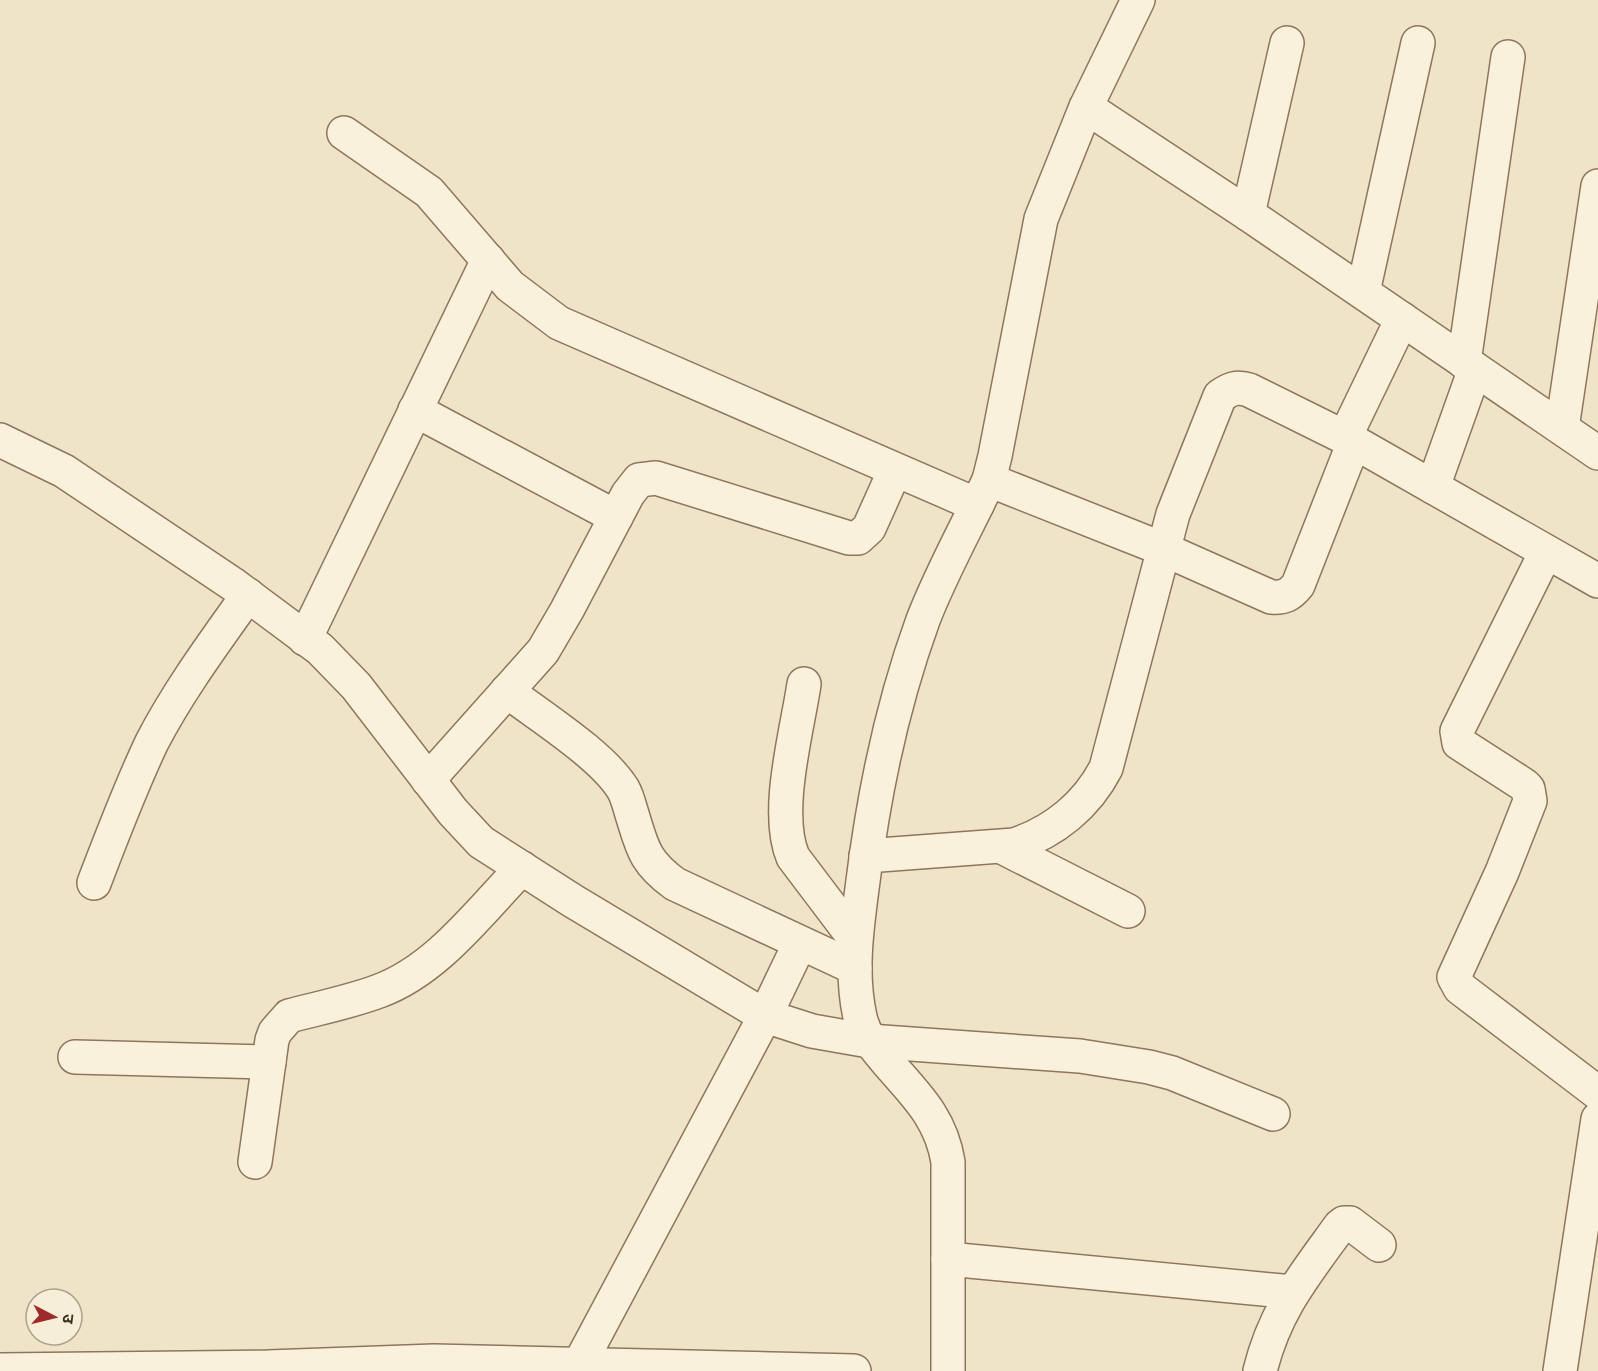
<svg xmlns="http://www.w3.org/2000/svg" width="1598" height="1371" font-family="'PT Serif','Noto Sans Devanagari',serif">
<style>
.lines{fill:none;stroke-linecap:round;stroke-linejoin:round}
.minor-casing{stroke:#8d765c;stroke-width:36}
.minor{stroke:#faf1dc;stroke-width:33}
</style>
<rect width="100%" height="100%" fill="#f0e4c8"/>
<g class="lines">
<defs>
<g id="minor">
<path d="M1086 107 1248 214 1598 453"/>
<path d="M344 133 429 192 510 286 559 323 977 505"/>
<path d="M1248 214 1287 43"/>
<path d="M1363 292 1418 43"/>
<path d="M1464 362 1508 57"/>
<path d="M415 410 616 517"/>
<path d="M1562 428 1598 186"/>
<path d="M1345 437 1402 319"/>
<path d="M0 440 64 471 234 585 320 649 356 686 453 812 481 842 573 901 765 1016 812 1031 869 1041 1080 1056 1149 1067 1172 1073 1273 1114"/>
<path d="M989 480 1163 549 1271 597C1284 598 1290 595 1298 585L1354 442"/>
<path d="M1433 487 1475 369"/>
<path d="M1546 552 1457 731 1459 743 1524 785 1528 789 1530 801 1502 872 1454 977 1460 988 1598 1093"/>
<path d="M305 639 488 260"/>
<path d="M804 684C797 732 774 812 793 857L855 939"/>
<path d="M507 691C541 717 602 755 623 789 627 796 629 804 631 811 642 846 643 861 675 884L855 968"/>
<path d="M428 780 543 651 567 610 628 494 639 480 656 478 849 538H858L869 528 895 470"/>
<path d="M1002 847 1128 911"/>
<path d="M866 856 1014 845C1054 832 1087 805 1106 768L1173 514 1220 396C1230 389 1237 386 1249 390L1354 442 1598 581"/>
<path d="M94 883C112 836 130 788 152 742 179 690 214 643 248 595"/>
<path d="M75 1057 269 1062"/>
<path d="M255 1162 272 1040 275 1032 289 1016C319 1008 350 1002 379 991 437 970 480 911 522 868"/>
<path d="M948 1259 1293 1292"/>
<path d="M579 1365 765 1016 800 943"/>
<path d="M0 1370 268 1367 434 1361 854 1371"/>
<path d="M948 1371V1162C941 1118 916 1095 888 1063 876 1048 864 1036 860 1017 850 972 857 927 863 881 874 792 892 705 923 620 941 573 967 527 989 480L995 456 1041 219 1086 107 1138 0"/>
<path d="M1260 1371C1275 1310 1304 1276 1340 1226L1344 1223H1350L1379 1245"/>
<path d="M1560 1371 1598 1119"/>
</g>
</defs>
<use href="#minor" class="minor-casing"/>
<use href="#minor" class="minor"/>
</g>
<g transform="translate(54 1317) rotate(97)"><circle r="28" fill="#f7eed8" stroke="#ada18e" stroke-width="1.5"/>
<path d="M0-4.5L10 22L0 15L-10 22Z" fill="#9e2a2b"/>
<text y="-9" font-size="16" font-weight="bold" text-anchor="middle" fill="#3d2e20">उ</text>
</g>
</svg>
